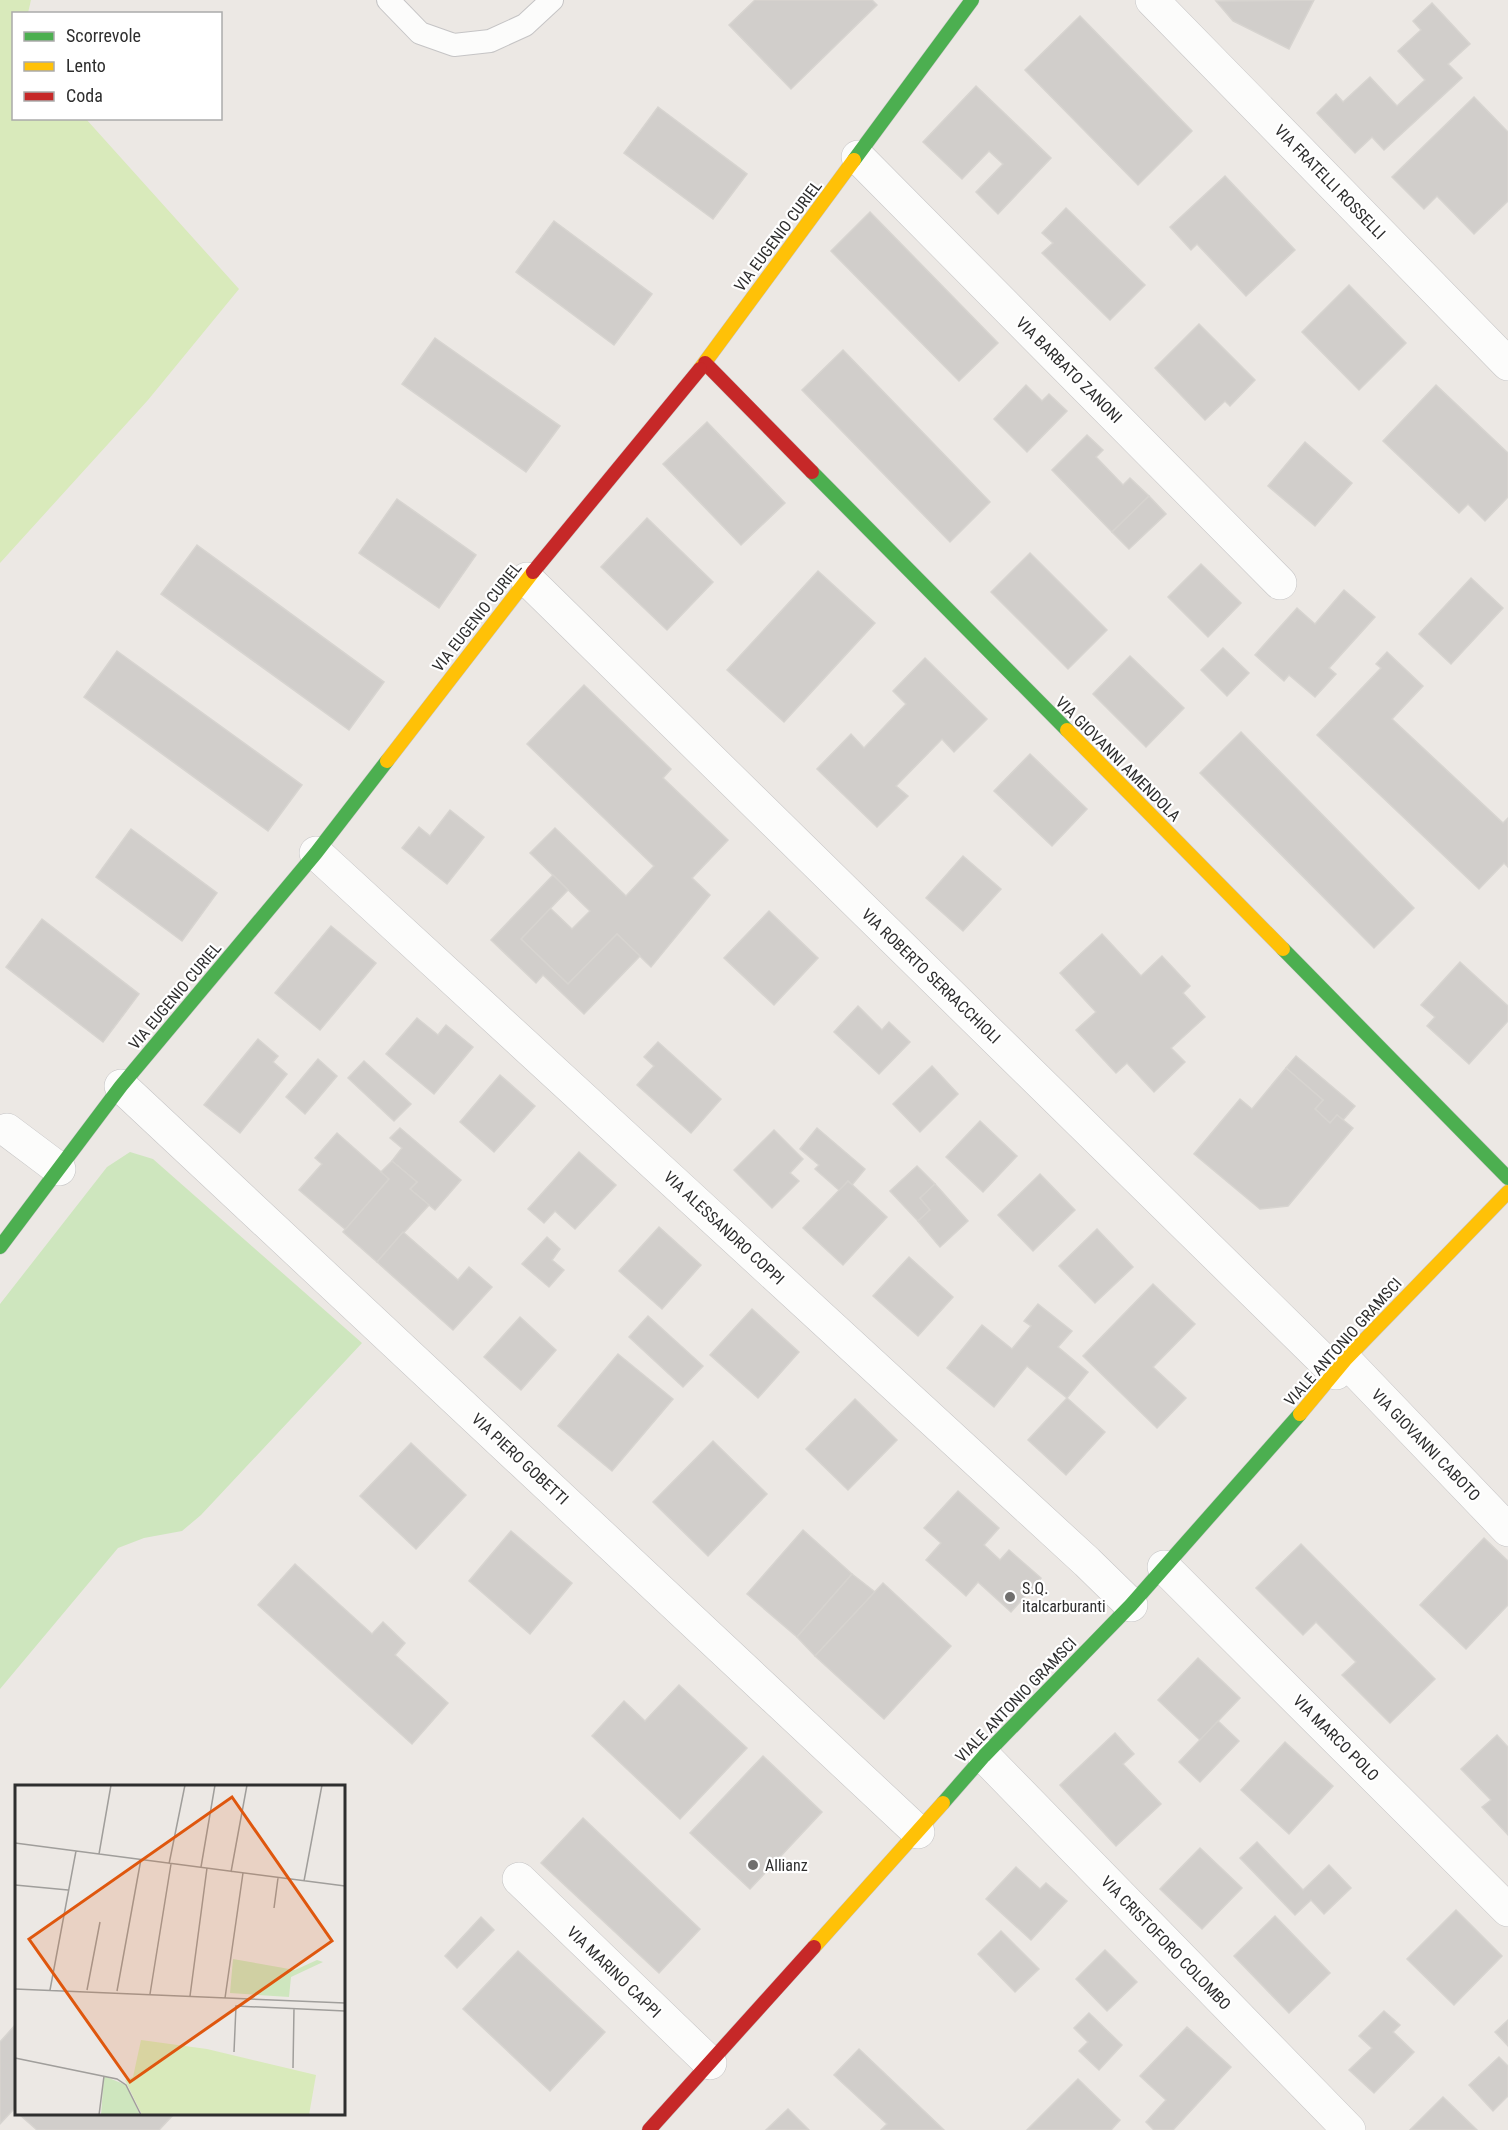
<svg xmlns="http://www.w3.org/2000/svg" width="1508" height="2130" font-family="'Roboto Condensed',sans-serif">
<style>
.green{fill:#cee6be}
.pitch{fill:#d9eabb}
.building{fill:#d1cecb;stroke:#d7d4d0;stroke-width:1.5}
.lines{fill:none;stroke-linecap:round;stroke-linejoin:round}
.lane-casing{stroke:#c5c4c5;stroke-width:24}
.street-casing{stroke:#c5c4c5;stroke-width:34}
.fast-casing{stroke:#c5c4c5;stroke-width:15}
.slow-casing{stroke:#c5c4c5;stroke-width:15}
.jam-casing{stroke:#c5c4c5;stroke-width:15}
.lane{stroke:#fcfcfb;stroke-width:22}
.street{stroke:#fcfcfb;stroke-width:33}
.fast{stroke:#4caf50;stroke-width:14}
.slow{stroke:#ffc107;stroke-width:14}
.jam{stroke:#c62828;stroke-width:14}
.poi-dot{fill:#706f6e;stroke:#fff;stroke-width:2}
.labels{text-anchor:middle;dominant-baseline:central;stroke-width:4.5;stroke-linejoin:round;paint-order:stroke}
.street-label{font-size:16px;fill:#2e2e2e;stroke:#fff}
.poi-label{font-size:16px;fill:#2e2e2e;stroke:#fff;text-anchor:start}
.inset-road{fill:none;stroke:#a09e9b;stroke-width:1.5}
.view{fill:#df570e;fill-opacity:0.15;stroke:#df570e;stroke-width:3}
.inset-edge{fill:none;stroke:#2e2e2e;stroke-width:3}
</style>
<rect width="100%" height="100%" fill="#ece8e4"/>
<path class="green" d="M130 1152 153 1159 362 1343 201 1515 182 1531 144 1538 118 1548 0 1689V1304L107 1167Z"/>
<path class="pitch" d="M0 0H31L28 13 14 14V118L86 119 239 289 148 400 0 563Z"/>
<g class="building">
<path d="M755 0H872L877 5 791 89 729 25Z"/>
<path d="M1314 0 1289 49 1233 21 1216 1Z"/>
<path d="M1432 3 1470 44 1448 64 1462 78 1384 150 1372 137 1355 153 1317 113 1336 94 1343 102 1370 77 1397 106 1425 80 1398 51 1421 30 1413 21Z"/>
<path d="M1080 16 1192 131 1138 185 1025 70Z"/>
<path d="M976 86 1051 158 998 214 976 192 1003 164 989 151 962 179 923 142Z"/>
<path d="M1474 97 1508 132V201L1474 234 1437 196 1424 209 1392 177Z"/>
<path d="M658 107 747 174 713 219 624 153Z"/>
<path d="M1225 176 1295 250 1246 296 1197 244 1191 250 1170 227Z"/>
<path d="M1066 208 1145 285 1110 320 1042 253 1053 243 1042 233Z"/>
<path d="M870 212 998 343 959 381 831 251Z"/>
<path d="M554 221 652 294 614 345 516 272Z"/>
<path d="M1349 285 1406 343 1359 390 1302 332Z"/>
<path d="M1199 324 1255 380 1230 406 1225 401 1205 420 1155 368Z"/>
<path d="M435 338 560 426 526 472 402 384Z"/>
<path d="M843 350 990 502 950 542 802 390Z"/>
<path d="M1026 385 1042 401 1049 394 1067 411 1027 452 994 419Z"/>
<path d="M1436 385 1508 453V497L1485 521 1468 504 1459 513 1383 441Z"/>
<path d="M707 422 785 503 741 545 663 464Z"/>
<path d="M1087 435 1103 450 1096 457 1123 485 1130 478 1149 496 1112 532 1052 470Z"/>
<path d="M1305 442 1352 483 1315 526 1268 486Z"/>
<path d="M1149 496 1166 514 1129 549 1112 532Z"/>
<path d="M397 499 476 555 439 608 359 553Z"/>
<path d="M647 518 713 582 667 630 601 567Z"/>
<path d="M197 545 384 682 349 730 161 594Z"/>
<path d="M1030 553 1107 630 1068 669 991 592Z"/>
<path d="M1201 564 1241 603 1208 637 1168 597Z"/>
<path d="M818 571 875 623 784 722 727 670Z"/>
<path d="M1471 578 1503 608 1451 664 1419 634Z"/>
<path d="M1344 590 1375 617 1329 668 1336 674 1315 697 1289 675 1284 681 1255 655 1297 608 1315 624Z"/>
<path d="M1223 648 1249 673 1227 696 1201 670Z"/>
<path d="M117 651 302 785 268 831 84 697Z"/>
<path d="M1387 652 1423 686 1392 719 1503 823 1508 818V867L1504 863 1479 889 1317 735 1381 668 1376 664Z"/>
<path d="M1130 656 1184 708 1146 747 1093 694Z"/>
<path d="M925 658 987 719 954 752 942 739 896 786 908 796 877 827 817 769 851 734 864 748 906 704 893 691Z"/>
<path d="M584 685 671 769 663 778 728 840 692 878 710 895 651 967 617 934 568 984 521 939 550 908 572 929 590 911 530 853 555 828 626 896 654 866 527 744Z"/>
<path d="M1241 732 1414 908 1374 948 1200 773Z"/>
<path d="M1030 754 1087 809 1052 846 994 791Z"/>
<path d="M450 810 484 837 447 884 402 848 419 827 430 836Z"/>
<path d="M131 829 217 893 182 941 96 877Z"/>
<path d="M963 856 1001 889 963 931 926 898Z"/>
<path d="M553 875 568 890 521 939 568 984 617 934 640 956 584 1014 543 975 536 983 491 940Z"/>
<path d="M769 911 818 958 774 1005 724 958Z"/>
<path d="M42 919 139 994 103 1042 6 967Z"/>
<path d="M331 926 376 963 320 1030 275 993Z"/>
<path d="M1102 934 1141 976 1162 956 1190 986 1183 993 1205 1017 1171 1048 1185 1062 1154 1092 1127 1063 1116 1073 1076 1030 1096 1012 1060 973Z"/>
<path d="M1460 962 1508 1006V1021L1469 1064 1427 1026 1435 1017 1421 1005Z"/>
<path d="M858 1006 882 1030 889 1022 910 1042 879 1074 834 1032Z"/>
<path d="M417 1018 438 1035 446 1025 473 1047 434 1094 386 1054Z"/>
<path d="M258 1039 278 1056 273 1062 287 1074 240 1133 204 1105Z"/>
<path d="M658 1042 721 1099 691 1133 637 1085 654 1066 644 1057Z"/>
<path d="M1296 1056 1355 1106 1343 1120 1337 1115 1330 1123 1315 1109 1323 1100 1286 1068Z"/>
<path d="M318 1059 337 1076 305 1114 286 1097Z"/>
<path d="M364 1061 411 1104 394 1121 348 1078Z"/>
<path d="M932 1066 958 1094 920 1132 893 1104Z"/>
<path d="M1286 1068 1323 1100 1315 1109 1330 1123 1337 1115 1353 1128 1288 1206 1260 1209 1194 1154 1240 1099 1252 1109Z"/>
<path d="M500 1075 535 1106 494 1152 460 1122Z"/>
<path d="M980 1121 1017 1156 983 1192 946 1157Z"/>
<path d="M400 1128 461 1180 435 1210 410 1189 417 1182 392 1161 402 1148 390 1138Z"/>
<path d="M817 1128 865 1169 852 1185 848 1181 840 1191 815 1169 819 1165 800 1149Z"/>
<path d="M774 1130 803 1159 790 1173 799 1181 772 1208 734 1170Z"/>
<path d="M337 1133 389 1179 346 1230 299 1190 322 1164 315 1158Z"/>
<path d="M579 1152 616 1185 575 1229 555 1211 544 1223 528 1209Z"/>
<path d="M392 1161 417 1182 410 1189 429 1205 377 1262 343 1232 389 1179 381 1172Z"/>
<path d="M917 1166 935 1184 920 1198 930 1210 918 1221 890 1191Z"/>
<path d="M1040 1174 1075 1210 1033 1251 998 1215Z"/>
<path d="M848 1181 887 1217 843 1265 803 1228Z"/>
<path d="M935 1184 968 1221 940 1247 918 1221 930 1210 920 1198Z"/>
<path d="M659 1227 701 1265 662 1309 619 1271Z"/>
<path d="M1097 1229 1133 1267 1095 1303 1059 1266Z"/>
<path d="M403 1232 458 1280 469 1267 492 1287 453 1330 377 1262Z"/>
<path d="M547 1237 560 1249 552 1260 564 1270 549 1287 522 1264Z"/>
<path d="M909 1257 953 1297 918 1336 873 1296Z"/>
<path d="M1153 1284 1195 1324 1153 1367 1186 1398 1157 1428 1083 1356Z"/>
<path d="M1038 1304 1072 1331 1058 1347 1088 1372 1067 1398 1027 1366 994 1407 947 1368 982 1325 1012 1349 1031 1326 1024 1321Z"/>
<path d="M752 1309 799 1352 758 1398 710 1355Z"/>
<path d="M648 1316 703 1366 683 1387 629 1337Z"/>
<path d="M520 1317 556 1350 521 1390 484 1357Z"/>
<path d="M618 1354 673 1399 612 1471 558 1426Z"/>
<path d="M1067 1398 1105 1432 1066 1475 1028 1440Z"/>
<path d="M855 1399 897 1440 848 1490 806 1449Z"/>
<path d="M713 1441 767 1494 708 1556 653 1502Z"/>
<path d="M411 1443 466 1495 416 1549 360 1496Z"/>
<path d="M958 1491 999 1528 984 1545 1000 1560 1009 1550 1041 1578 1011 1612 978 1582 966 1596 926 1560 941 1543 924 1528Z"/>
<path d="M803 1530 852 1574 797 1637 747 1594Z"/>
<path d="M511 1531 572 1583 530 1634 469 1581Z"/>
<path d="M1484 1538 1508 1561V1605L1466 1649 1420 1605Z"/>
<path d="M1301 1544 1435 1679 1390 1723 1342 1675 1356 1662 1316 1622 1303 1635 1256 1588Z"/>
<path d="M295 1564 372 1634 383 1622 405 1643 395 1655 448 1703 412 1744 258 1605Z"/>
<path d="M852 1574 875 1592 815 1656 797 1637Z"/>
<path d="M883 1583 951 1646 884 1719 815 1656Z"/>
<path d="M1198 1658 1240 1698 1200 1740 1158 1700Z"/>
<path d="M679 1685 747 1748 680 1819 592 1736 624 1701 645 1721Z"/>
<path d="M1218 1721 1239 1741 1200 1782 1179 1762Z"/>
<path d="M1115 1733 1134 1754 1123 1764 1161 1804 1116 1846 1060 1785Z"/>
<path d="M1497 1735 1508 1747V1835L1482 1807 1491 1800 1461 1769Z"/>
<path d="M1285 1742 1333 1786 1289 1834 1241 1790Z"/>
<path d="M763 1756 822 1812 750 1889 690 1833Z"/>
<path d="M583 1818 700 1929 659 1973 541 1863Z"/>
<path d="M1257 1842 1303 1890 1329 1865 1351 1888 1324 1914 1311 1900 1295 1915 1240 1858Z"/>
<path d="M1200 1848 1242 1888 1202 1929 1160 1889Z"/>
<path d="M1016 1867 1040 1889 1046 1883 1067 1901 1031 1940 986 1899Z"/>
<path d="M1456 1910 1502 1956 1454 2005 1407 1959Z"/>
<path d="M1275 1916 1330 1973 1289 2013 1234 1956Z"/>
<path d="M481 1917 494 1930 457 1968 445 1956Z"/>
<path d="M1001 1931 1039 1969 1015 1992 978 1954Z"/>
<path d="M1105 1950 1137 1982 1107 2011 1076 1979Z"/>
<path d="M518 1951 605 2032 550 2091 463 2009Z"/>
<path d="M1384 2011 1400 2025 1393 2032 1414 2052 1374 2093 1349 2070 1372 2048 1359 2036Z"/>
<path d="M1089 2013 1122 2045 1099 2070 1079 2051 1088 2042 1074 2028Z"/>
<path d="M1508 2020V2046L1495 2032Z"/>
<path d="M16 2024V2111L14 2109 0 2124V2042Z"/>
<path d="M1187 2027 1231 2067 1173 2130H1154L1146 2122 1166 2100 1140 2076Z"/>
<path d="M859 2049 944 2130H881L887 2124 834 2075Z"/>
<path d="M1499 2057 1508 2066V2096L1493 2111 1469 2085Z"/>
<path d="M1078 2079 1120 2120 1111 2130H1027Z"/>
<path d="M1443 2097 1477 2130H1410Z"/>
<path d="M788 2109 809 2130H766Z"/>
<path d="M19 2114H174L159 2130H37Z"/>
</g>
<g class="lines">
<defs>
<path id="lane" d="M388 0 420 33 454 45 490 41 525 25 552 0"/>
<g id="street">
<path d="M1152 0 1508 364"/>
<path d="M858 157 1280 583"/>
<path d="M527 579 1336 1373"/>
<path d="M316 853 1087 1562 1131 1605"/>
<path d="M121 1086 918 1832"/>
<path d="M7 1130 59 1169"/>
<path d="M1345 1360 1508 1530"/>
<path d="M1164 1567 1508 1910"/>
<path d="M984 1756 1349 2130"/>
<path d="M519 1879 710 2063"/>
</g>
<g id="fast">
<path d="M854 160 972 0"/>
<path d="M812 472 1067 730"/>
<path d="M1283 949 1508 1178"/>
<path d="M0 1247 121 1086 316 853 387 761"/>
<path d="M943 1803 984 1756 1131 1605 1300 1414"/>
</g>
<g id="slow">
<path d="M700 369 854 160"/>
<path d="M1067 730 1283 949"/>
<path d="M387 761 533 572"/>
<path d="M1300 1414 1345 1360 1508 1192"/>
<path d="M814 1947 943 1803"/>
</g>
<g id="jam">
<path d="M705 363 812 472"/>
<path d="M533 572 700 369"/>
<path d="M649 2130 814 1947"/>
</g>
</defs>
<use href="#lane" class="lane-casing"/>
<use href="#street" class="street-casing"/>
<use href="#fast" class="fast-casing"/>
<use href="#slow" class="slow-casing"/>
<use href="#jam" class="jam-casing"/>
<use href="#lane" class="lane"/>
<use href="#street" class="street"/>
<use href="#fast" class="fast"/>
<use href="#slow" class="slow"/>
<use href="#jam" class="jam"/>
</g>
<g class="poi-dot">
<circle cx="1010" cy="1597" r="6"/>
<circle cx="753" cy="1865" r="6"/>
</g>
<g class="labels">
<g class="street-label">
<text transform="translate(1330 182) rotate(46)">VIA FRATELLI ROSSELLI</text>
<text transform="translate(778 236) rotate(-53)">VIA EUGENIO CURIEL</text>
<text transform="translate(1069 370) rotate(45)">VIA BARBATO ZANONI</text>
<text transform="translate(477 617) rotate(-52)">VIA EUGENIO CURIEL</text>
<text transform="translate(1118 759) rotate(45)">VIA GIOVANNI AMENDOLA</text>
<text transform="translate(931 976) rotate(44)">VIA ROBERTO SERRACCHIOLI</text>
<text transform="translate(175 996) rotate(-50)">VIA EUGENIO CURIEL</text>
<text transform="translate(724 1228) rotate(43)">VIA ALESSANDRO COPPI</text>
<text transform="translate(1343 1342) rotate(-48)">VIALE ANTONIO GRAMSCI</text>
<text transform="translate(1426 1445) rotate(46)">VIA GIOVANNI CABOTO</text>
<text transform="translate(520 1459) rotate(43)">VIA PIERO GOBETTI</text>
<text transform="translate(1016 1700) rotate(-46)">VIALE ANTONIO GRAMSCI</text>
<text transform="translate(1336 1738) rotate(45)">VIA MARCO POLO</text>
<text transform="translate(1166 1943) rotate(46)">VIA CRISTOFORO COLOMBO</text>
<text transform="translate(614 1972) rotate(44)">VIA MARINO CAPPI</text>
</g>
<g class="poi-label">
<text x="1022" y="1588">S.Q.<tspan x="1022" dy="18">italcarburanti</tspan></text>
<text x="765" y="1865">Allianz</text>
</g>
</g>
<g transform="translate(15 1785)">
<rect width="330" height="330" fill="#ece8e4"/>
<path d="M218 174 280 185 302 175 308 177 276 192 274 212 215 208ZM89 291 111 300 125 330H86Z" fill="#cee6be"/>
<path d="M126 255 192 264 301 290 294 330H127L110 295 118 292Z" fill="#d9eabb"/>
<path class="inset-road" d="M0 58 330 101M84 69 96 0M154 79 170 0M186 82 200 0M216 87 232 0M289 96 307 0M0 100 53 105M259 123 263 93M0 204 330 218M35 205 61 66M72 205 85 137M102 206 126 74M135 209 156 79M175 211 192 83M210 213 228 88M219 267 221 221 330 226M0 273 102 294 111 300 126 330M278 283 279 223M84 330 89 291"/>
<path class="view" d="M217 12 317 156 115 297 14 154Z"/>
<rect width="330" height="330" class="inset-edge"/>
</g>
<rect x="12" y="12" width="210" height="108" fill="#ffffff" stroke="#ababab" stroke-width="1.5"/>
<rect x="24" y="32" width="30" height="9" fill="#4caf50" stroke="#ababab" stroke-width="1.5"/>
<text x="66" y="42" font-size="18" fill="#2e2e2e">Scorrevole</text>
<rect x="24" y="62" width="30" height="9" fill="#ffc107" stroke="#ababab" stroke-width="1.5"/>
<text x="66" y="72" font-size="18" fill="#2e2e2e">Lento</text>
<rect x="24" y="92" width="30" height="9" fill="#c62828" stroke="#ababab" stroke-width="1.5"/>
<text x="66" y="102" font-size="18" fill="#2e2e2e">Coda</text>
</svg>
